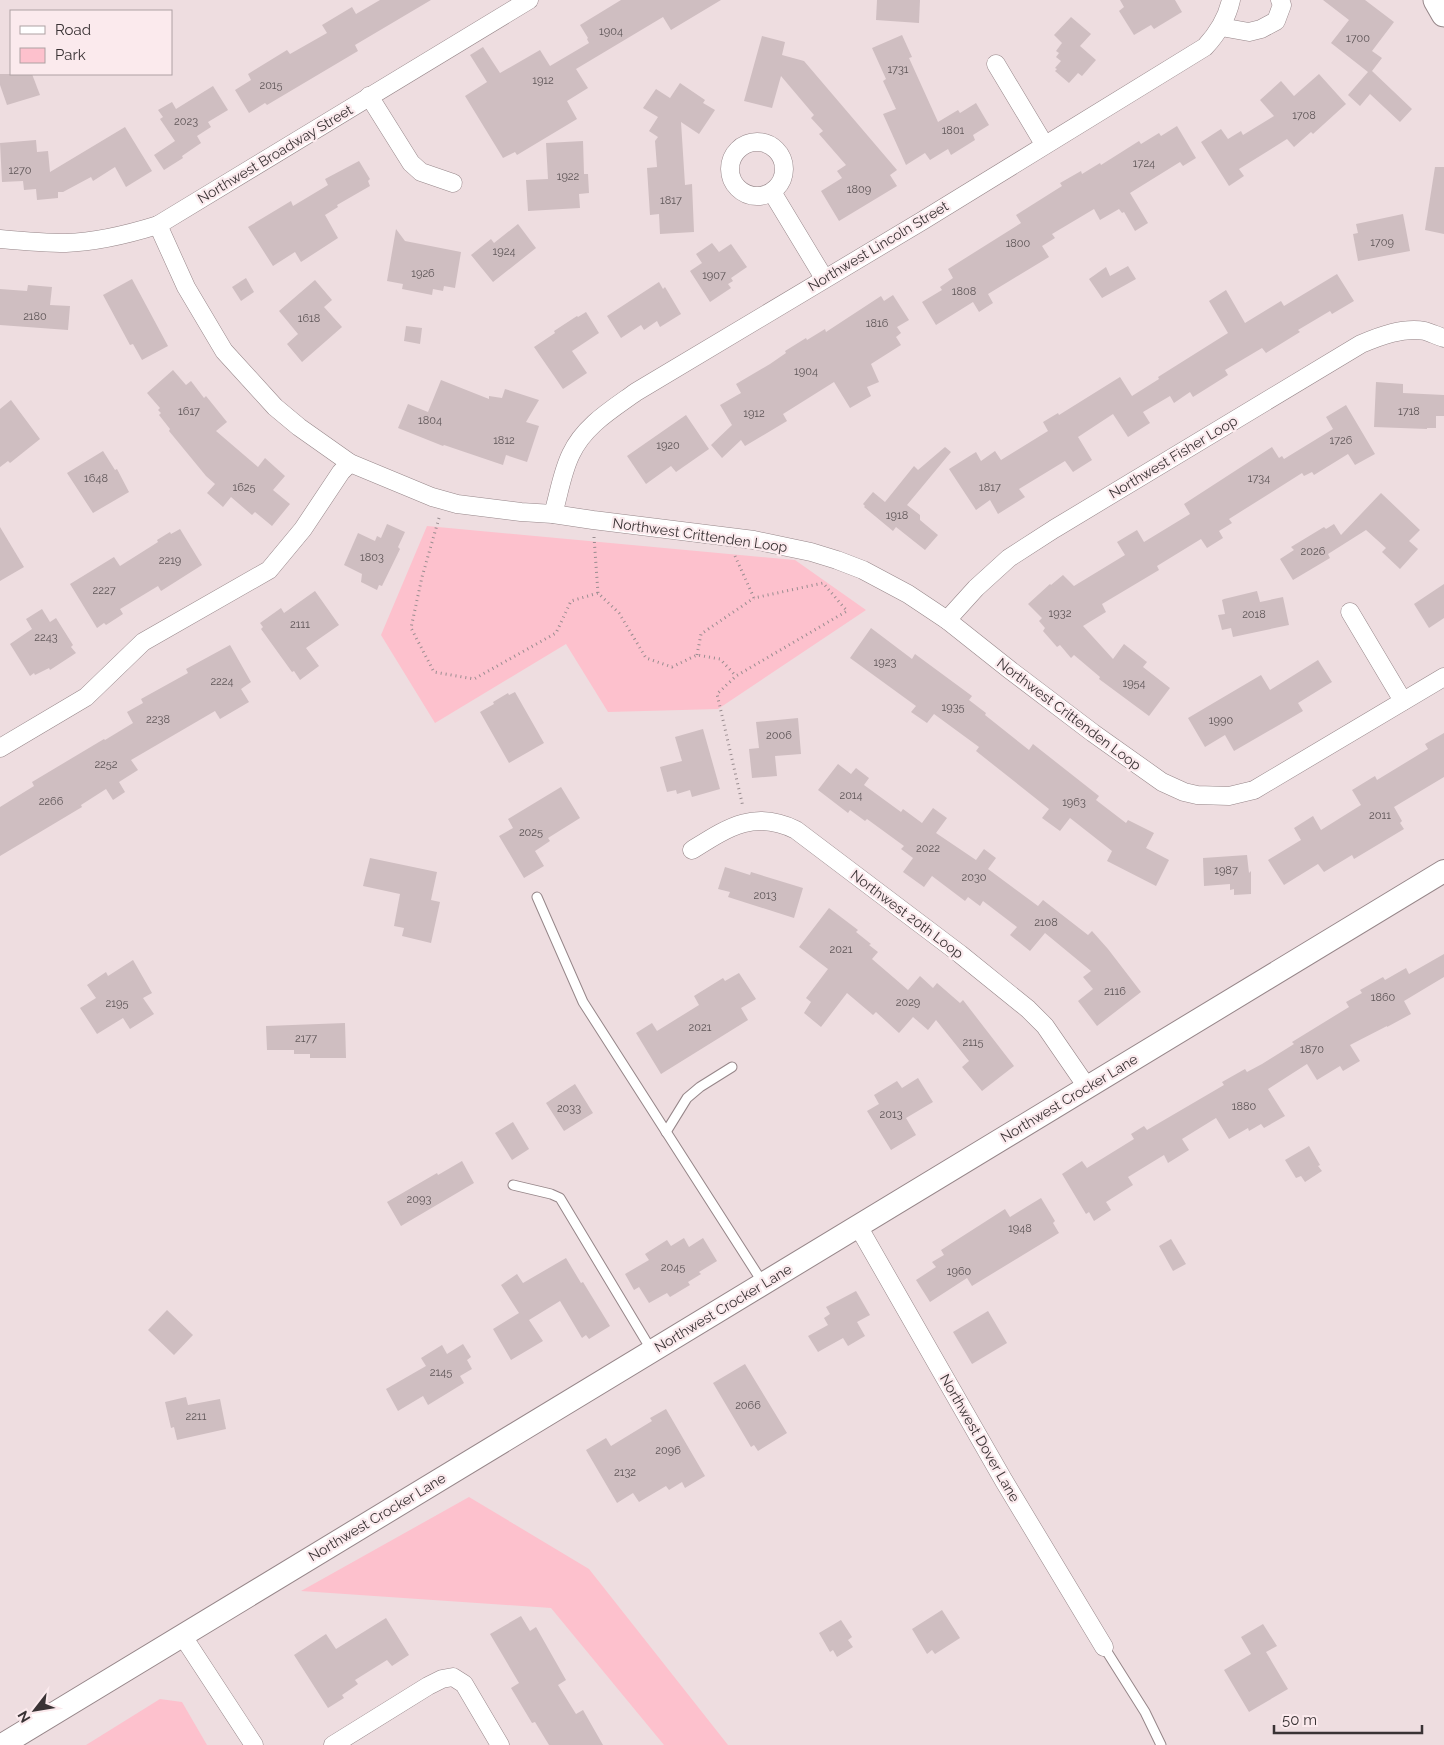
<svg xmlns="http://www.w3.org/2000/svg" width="1444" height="1745" font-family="Raleway,sans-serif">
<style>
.green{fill:#fdc1cd}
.building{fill:#cfbec1}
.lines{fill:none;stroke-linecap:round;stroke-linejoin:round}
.service-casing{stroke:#968689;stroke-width:11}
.minor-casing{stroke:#968689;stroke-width:19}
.tertiary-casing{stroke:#968689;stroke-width:24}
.secondary-casing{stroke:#968689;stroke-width:27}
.path{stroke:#9a8d90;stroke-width:3;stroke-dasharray:1 4;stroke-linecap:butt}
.service{stroke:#fff;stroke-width:9}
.minor{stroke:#fff;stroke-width:18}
.tertiary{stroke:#fff;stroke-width:22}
.secondary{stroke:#fff;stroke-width:25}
.labels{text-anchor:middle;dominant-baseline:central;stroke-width:4.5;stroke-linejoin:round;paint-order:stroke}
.number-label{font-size:11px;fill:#5f5658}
.street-label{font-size:14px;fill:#3a3335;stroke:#fbeaed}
</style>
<rect width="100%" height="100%" fill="#eedde0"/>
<g class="green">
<path d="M427 526 795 560 866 610 718 709 608 712 566 644 435 723 381 635Z"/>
<path d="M469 1497 589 1569 728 1745H664L551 1608 301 1591Z"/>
<path d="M160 1699 182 1702 207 1745H86Z"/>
</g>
<g class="building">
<path d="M380 0H431L355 45 358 51 267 105 265 103 249 113 235 90 251 80 248 74 287 50 290 54 327 33 322 25 352 7 356 14Z"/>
<path d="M621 0H721L671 30 663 17 576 69 588 88 567 101 577 119 517 155 515 152 503 158 465 96 487 82 470 55 483 47 500 73 540 50 550 66 589 43 587 39 588 38 580 25Z"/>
<path d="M877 0H920L919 23 876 20Z"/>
<path d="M1120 0H1175L1182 12 1154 29 1151 25 1134 35 1119 11 1124 7Z"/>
<path d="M1323 0H1365L1394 22 1372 51 1382 58 1372 71 1412 109 1400 122 1370 94 1360 106 1348 95 1368 72 1331 43 1349 20Z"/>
<path d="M1071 17 1091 34 1080 46 1096 60 1082 76 1078 73 1069 83 1055 71 1057 69 1055 68 1061 61 1056 57 1059 53 1056 51 1062 43 1054 35Z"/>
<path d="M902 35 912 57 909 58 938 122 958 110 960 113 976 103 989 125 973 135 975 140 951 155 948 149 930 160 925 153 906 165 883 114 896 109 883 81 886 79 872 48Z"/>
<path d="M762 36 785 42 782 55 804 61 897 170 890 175 897 186 839 221 821 191 842 178 837 171 846 165 819 134 823 131 811 118 814 115 781 76 772 108 744 101Z"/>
<path d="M0 74H32L40 95 7 105 0 85Z"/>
<path d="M1319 74 1346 104 1313 134 1311 132 1294 147 1287 139 1239 169 1244 176 1229 186 1201 142 1221 129 1228 139 1241 131 1243 135 1274 116 1260 100 1281 81 1294 96Z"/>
<path d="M680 83 705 100 703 103 715 110 699 134 681 122 685 185 692 184 694 232 660 234 659 214 650 215 647 168 657 167 655 141 658 137 649 131 658 117 643 108 656 89 670 98Z"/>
<path d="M213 86 228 110 208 122 211 127 197 136 201 143 182 156 183 158 164 170 154 155 175 141 160 119 163 117 158 110 172 102 176 109Z"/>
<path d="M1177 126 1196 158 1183 166 1180 162 1130 193 1148 223 1135 231 1124 212 1122 213 1119 209 1100 220 1094 209 1052 234 1055 238 1042 246 1049 257 988 294 993 303 979 312 973 302 936 325 922 302 942 290 940 287 953 278 948 269 1021 223 1016 215 1062 186 1060 183 1081 171 1082 174 1100 163 1101 165 1139 141 1141 144 1159 133 1161 136Z"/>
<path d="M125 127 152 171 126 187 115 167 93 181 91 177 63 192H58V198L37 200 36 189 24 190 23 181 2 182 0 143 36 140 37 152 48 151 50 172Z"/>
<path d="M583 141 584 174H588L589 193 579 194 580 208 528 211 526 180 548 179 546 143Z"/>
<path d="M359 161 370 179 368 181 370 186 337 205 338 207 325 215 338 238 301 262 295 252 273 266 248 227 291 201 293 206 328 185 325 179Z"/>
<path d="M1435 167H1444V234L1425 230Z"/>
<path d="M1403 214 1410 251 1358 261 1353 234 1358 233 1356 224Z"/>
<path d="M518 224 536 248 493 282 471 255 491 239 494 243Z"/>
<path d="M396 229 405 241 461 252 455 288 444 286 443 291 433 289 432 295 402 289 403 284 387 281Z"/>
<path d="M712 243 719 252 731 244 747 267 731 278 733 281 728 284 731 288 710 302 690 271 702 263 696 254Z"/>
<path d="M1128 266 1136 279 1102 298 1089 279 1106 267 1110 276Z"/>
<path d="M1337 274 1354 301 1332 314 1330 311 1298 330 1300 332 1266 353 1262 348 1225 370 1228 375 1193 397 1190 392 1174 403 1170 396 1143 412 1150 423 1128 437 1113 414 1078 437 1092 460 1073 472 1065 461 1019 489 1025 497 998 514 990 500 976 510 949 469 976 452 981 461 995 451 1001 460 1048 431 1043 422 1058 413 1059 415 1120 377 1132 396 1159 379 1158 377 1228 333 1209 301 1226 290 1245 323 1281 301 1284 306Z"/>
<path d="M246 278 254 292 241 301 232 287Z"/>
<path d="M132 279 168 346 142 360 133 344 130 345 103 295Z"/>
<path d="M315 280 332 300 324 307 342 327 302 362 287 344 298 334 279 311Z"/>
<path d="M659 282 663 289 665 287 681 314 660 327 657 321 644 330 641 325 621 338 607 316Z"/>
<path d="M28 285 52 287 50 305 70 306 68 330 0 325V289L27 291Z"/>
<path d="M893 295 909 320 897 327 901 333 896 337 901 345 871 364 879 382 867 387 871 396 850 408 834 382 783 414 787 421 745 446 741 440 722 458 711 445 732 425 720 405 741 393 736 384 770 364 786 353 785 351 806 338 807 340 825 329 826 332 881 296 884 301Z"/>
<path d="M586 312 599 333 572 351 587 373 563 389 534 347 555 333 554 331 577 316 578 317Z"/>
<path d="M406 326 422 328 420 344 404 341Z"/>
<path d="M173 370 186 385 191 381 204 398 206 396 227 422 216 431 258 467 265 458 285 476 273 490 290 504 272 526 255 512 252 515 231 497 223 507 207 493 215 484 206 476 169 431 170 429 159 415 161 413 158 410 160 408 147 393Z"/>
<path d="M441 380 489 399V396L502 398 505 389 539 400 526 422 539 426 527 462 506 455 503 465 444 445 443 446 398 428 408 404 428 412Z"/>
<path d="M1376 382 1403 384V393L1444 395V416H1436V428H1427V429L1374 427Z"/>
<path d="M11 400 40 439 10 463 8 461 0 467V409Z"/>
<path d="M1346 405 1375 454 1355 465 1348 454 1314 475 1312 472 1304 476 1302 473 1229 519 1232 523 1219 531 1223 538 1207 548 1201 539 1157 566 1159 570 1102 604 1106 612 1083 626 1113 659 1124 644 1147 662 1143 667 1170 688 1149 716 1099 679 1100 677 1074 655 1071 658 1060 645 1057 647 1043 631 1045 628 1039 621 1042 618 1028 604 1050 584 1051 585 1063 575 1074 586 1125 555 1117 542 1137 530 1144 542 1190 514 1184 504 1272 447 1279 458 1282 456 1284 459 1333 429 1326 417Z"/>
<path d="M686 415 709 449 676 472 671 466 646 484 627 456Z"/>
<path d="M945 447 951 452 907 505 920 515V520L938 535 925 550 896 527 893 531 864 507 865 506 863 504 873 492 885 502 914 466 918 470Z"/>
<path d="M103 451 115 470 117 469 129 492 93 513 67 473Z"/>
<path d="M1381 493 1420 530 1409 541 1418 549 1400 569 1382 552 1386 548 1366 530 1328 554 1330 558 1293 580 1280 559 1294 550 1291 547 1324 527 1326 529 1334 524 1341 535Z"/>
<path d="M387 524 405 532 398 547 400 549 382 586 379 585 377 590 361 582 362 574 344 565 358 533 375 541 377 536 381 538Z"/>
<path d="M0 527 24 567 0 581Z"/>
<path d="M180 529 202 565 161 591 158 586 120 609 123 614 106 625 104 623 97 628 70 584 114 557 120 566 158 542 157 540 170 532 171 534Z"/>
<path d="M1444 584V618L1429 628 1414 604Z"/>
<path d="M315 591 339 625 306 648 319 666 300 680 294 671 292 672 261 629 263 627 260 623 281 608 284 613Z"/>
<path d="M1257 591 1260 602 1283 597 1289 625 1233 637 1231 628 1222 630 1218 615 1225 614 1222 600 1224 599Z"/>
<path d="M42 609 50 622 56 618 73 645 71 647 76 653 50 670 49 668 35 675 34 673 30 676 10 644 32 629 26 619Z"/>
<path d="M871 628 912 659 915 654 972 696 969 700 986 713 985 715 1029 750 1033 744 1099 796 1096 800 1126 823 1128 820 1154 833 1146 848 1169 860 1156 886 1107 861 1112 851 1070 818 1060 831 1042 818 1049 809 976 751 979 747 934 714 927 723 911 712 916 706 850 658Z"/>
<path d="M230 645 251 682 241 689 249 702 220 719 215 711 131 760 138 770 119 782 125 792 113 800 106 789 81 805 82 807 0 856V807L34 786 32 782 104 739 105 740 133 723 127 712 143 703 141 699 188 673 186 669Z"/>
<path d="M1318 660 1332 682 1298 703 1303 711 1234 751 1225 735 1205 747 1188 718 1261 675 1270 690Z"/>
<path d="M515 692 544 743 509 763 480 712 494 704 493 702 508 693 509 695Z"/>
<path d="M798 718 801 754 775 756 777 776 752 778 749 749 759 748 756 722Z"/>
<path d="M703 729 720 789 692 797 690 790 677 794 676 790 667 792 660 767 682 761 675 737Z"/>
<path d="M1444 733V777L1394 807 1402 821 1400 823 1404 829 1354 859 1352 855 1324 872 1318 864 1284 885 1268 860 1301 840 1294 828 1313 816 1321 830 1361 805 1352 790 1375 776 1377 780 1428 749 1425 744Z"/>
<path d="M838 764 851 774 856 768 869 778 864 785 901 812 903 809 922 823 933 808 947 818 936 833 976 860 984 849 996 858 988 869 1038 906 1043 900 1088 935 1092 931 1108 949 1141 992 1097 1026 1078 1001 1093 989 1083 977 1091 971 1045 933 1030 951 1010 935 1017 927 983 901 980 906 968 897 965 901 932 876 924 887 903 872 913 858 901 849 904 846 867 819 865 821 850 810 848 813 818 790Z"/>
<path d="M561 787 580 818 548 838 550 841 535 851 544 866 524 878 499 836 513 828 508 819Z"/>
<path d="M1247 855 1249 873 1251 871V894L1234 895V889L1230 890V884L1204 886 1203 858Z"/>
<path d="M370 858 437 872 431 900 440 902 431 943 402 936 404 928 394 926 400 894 363 886Z"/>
<path d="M725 867 750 875 751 872 803 888 794 918 728 897 730 892 718 889Z"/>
<path d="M829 908 858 930 856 932 871 944 869 945 878 952 872 959 908 990 920 976 933 988 937 983 960 1003 963 1000 1014 1066 982 1091 962 1067 969 1061 936 1020 928 1030 913 1017 899 1033 876 1012 873 1015 847 993 821 1027 804 1013 811 1002 806 998 828 969 799 947Z"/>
<path d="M1444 954V977L1404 1001 1411 1014 1387 1027V1026L1350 1045 1360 1061 1343 1071 1340 1066 1317 1080 1307 1064 1268 1089 1285 1116 1264 1128 1261 1124 1249 1131 1248 1128 1229 1139 1216 1118 1182 1139 1189 1150 1168 1163 1164 1155 1128 1177 1133 1185 1106 1202 1111 1210 1094 1221 1089 1212 1086 1214 1062 1174 1082 1161 1087 1168 1134 1139 1131 1134 1144 1126 1147 1130 1224 1085 1222 1082 1245 1069 1247 1072 1262 1064 1294 1044 1292 1042 1349 1007 1346 1002 1362 993 1360 990 1383 977 1385 980 1406 968 1409 974Z"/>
<path d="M133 960 152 993 143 998 154 1014 130 1029 123 1018 97 1034 80 1008 96 998 87 985 106 972 108 976Z"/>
<path d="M739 973 756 999 741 1008 748 1020 661 1074 636 1033 652 1023 657 1031 699 1005 694 996 723 978 725 981Z"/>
<path d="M345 1023 346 1058H310V1054H294V1050H267L266 1026Z"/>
<path d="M918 1078 933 1102 906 1118 916 1135 891 1150 867 1111 879 1104 874 1095 897 1081 902 1088Z"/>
<path d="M575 1084 593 1113 564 1131 546 1103Z"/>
<path d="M513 1122 529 1149 512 1160 495 1133Z"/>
<path d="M1309 1146 1320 1165 1318 1166 1322 1171 1305 1182 1301 1176 1296 1178 1285 1160Z"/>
<path d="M462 1161 474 1183 401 1226 387 1202 437 1173 438 1175Z"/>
<path d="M1041 1198 1055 1221 1053 1223 1059 1233 972 1286 967 1278 930 1302 916 1280 936 1267 932 1262 944 1255 941 1250 1005 1209 1010 1217Z"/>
<path d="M684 1238 689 1247 703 1238 717 1261 699 1272 701 1274 688 1282 690 1285 670 1297 667 1293 649 1303 639 1287 634 1290 625 1274 649 1260 645 1254 667 1240 671 1246Z"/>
<path d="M1171 1239 1186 1264 1173 1271 1159 1246Z"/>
<path d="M566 1258 581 1283 583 1282 610 1326 589 1339 586 1335 582 1338 560 1301 529 1320 543 1341 511 1360 493 1329 519 1313 501 1285 517 1274 523 1283Z"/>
<path d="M856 1291 870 1315 857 1322 865 1336 848 1346 843 1338 818 1352 808 1336 828 1325 824 1318 830 1314 826 1307Z"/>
<path d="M167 1310 193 1335 174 1355 148 1330Z"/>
<path d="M988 1311 1007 1343 972 1364 953 1332Z"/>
<path d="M463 1344 471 1357 467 1360 472 1369 460 1376 464 1383 428 1405 423 1396 398 1411 386 1389 426 1366 421 1358 442 1345 447 1354Z"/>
<path d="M745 1364 787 1433 758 1451 754 1445 751 1447 713 1383Z"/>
<path d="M186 1397 188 1405 220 1399 226 1429 177 1440 174 1427 171 1428 165 1402Z"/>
<path d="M666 1409 705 1476 685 1488 682 1482 669 1490 666 1486 639 1502 633 1493 617 1503 586 1450 606 1438 611 1446 652 1421 650 1418Z"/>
<path d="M942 1610 960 1638 935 1654 932 1650 927 1654 912 1629Z"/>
<path d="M521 1616 530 1631 536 1627 566 1680 558 1685 576 1714 583 1710 603 1745H549L535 1722 532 1723 511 1688 519 1683 490 1634Z"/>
<path d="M386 1618 409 1655 392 1666 387 1660 355 1680 358 1684 342 1695 344 1698 328 1708 294 1655 326 1634 336 1649Z"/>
<path d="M841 1620 852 1637 848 1640 853 1647 837 1657 833 1650 830 1652 819 1633Z"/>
<path d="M1263 1624 1277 1646 1266 1652 1288 1689 1249 1712 1224 1670 1251 1654 1241 1637Z"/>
</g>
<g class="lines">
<defs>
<g id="service">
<path d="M537 897 583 1002 763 1283"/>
<path d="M666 1132 687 1098 700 1087 732 1067"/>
<path d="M513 1185 551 1194 560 1198 652 1351"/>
<path d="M1104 1647 1145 1712 1161 1745"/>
</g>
<g id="minor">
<path d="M1221 27 1249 32 1261 29 1276 21 1282 5 1280 0"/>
<path d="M996 64 1044 144"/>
<path d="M369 96 411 163 421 172 453 183"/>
<circle cx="757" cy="169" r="27"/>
<path d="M772 192 824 278"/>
<path d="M158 225 186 287 224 351 275 407 299 427 350 463 432 497 457 504 521 512 553 514 593 520 754 540 811 552 837 560 863 570 908 594 947 620 1010 670 1093 733 1162 782 1184 792 1197 795 1229 796 1254 790 1444 677"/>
<path d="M0 239C22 241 44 243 66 243 97 242 129 234 158 225L529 0"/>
<path d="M553 514C559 494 562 472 571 454 584 426 611 410 636 392L922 221 1205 47C1218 33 1227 18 1231 0"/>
<path d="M1350 612 1403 701"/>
<path d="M947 620 976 588 1009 558 1054 529 1361 344C1380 336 1403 327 1425 331 1431 333 1438 336 1444 338"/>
<path d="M0 748 86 697 143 642 269 570 303 529 341 472 350 463"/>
<path d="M692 850C727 828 754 809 796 830L960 954 1028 1009 1045 1026 1087 1087"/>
<path d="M858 1226 1004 1481 1104 1647"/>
<path d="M182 1635 254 1745"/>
<path d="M333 1745 428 1686 442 1679 453 1677 464 1684 500 1745"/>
</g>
<path id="tertiary" d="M2 1745 1444 871"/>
<path id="secondary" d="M1436 0 1444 14"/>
</defs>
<use href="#service" class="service-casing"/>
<use href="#minor" class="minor-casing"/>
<use href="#tertiary" class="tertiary-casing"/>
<use href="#secondary" class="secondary-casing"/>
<g class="path">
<path d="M439 518 422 577 411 628 434 672 474 679 556 633 571 601 598 593"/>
<path d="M594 537 598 593 619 613 646 658 672 667 697 655 720 659 736 676"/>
<path d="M735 556 754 598 823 583 847 611 736 676 717 694 743 807"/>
<path d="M697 655 701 634 754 598"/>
</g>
<use href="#service" class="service"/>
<use href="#minor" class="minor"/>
<use href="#tertiary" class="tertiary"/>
<use href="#secondary" class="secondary"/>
</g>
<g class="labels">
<g class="number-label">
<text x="611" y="31">1904</text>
<text x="1358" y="38">1700</text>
<text x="898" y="69">1731</text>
<text x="543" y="80">1912</text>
<text x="271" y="85">2015</text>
<text x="1304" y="115">1708</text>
<text x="186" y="121">2023</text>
<text x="953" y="130">1801</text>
<text x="1144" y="163">1724</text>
<text x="20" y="170">1270</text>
<text x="568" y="176">1922</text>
<text x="859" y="189">1809</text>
<text x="671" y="200">1817</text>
<text x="1382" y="242">1709</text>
<text x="1018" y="243">1800</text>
<text x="504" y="251">1924</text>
<text x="423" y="273">1926</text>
<text x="714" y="275">1907</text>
<text x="964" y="291">1808</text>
<text x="35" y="316">2180</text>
<text x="309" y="318">1618</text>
<text x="877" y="323">1816</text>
<text x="806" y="371">1904</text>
<text x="189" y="411">1617</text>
<text x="1409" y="411">1718</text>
<text x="754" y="413">1912</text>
<text x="430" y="420">1804</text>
<text x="504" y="440">1812</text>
<text x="1341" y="440">1726</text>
<text x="668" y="445">1920</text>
<text x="96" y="478">1648</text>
<text x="1259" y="478">1734</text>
<text x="244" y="487">1625</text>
<text x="990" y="487">1817</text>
<text x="897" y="515">1918</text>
<text x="1313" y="551">2026</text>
<text x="372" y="557">1803</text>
<text x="170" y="560">2219</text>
<text x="104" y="590">2227</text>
<text x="1060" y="613">1932</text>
<text x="1254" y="614">2018</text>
<text x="300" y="624">2111</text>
<text x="46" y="637">2243</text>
<text x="885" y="662">1923</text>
<text x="222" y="681">2224</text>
<text x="1134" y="683">1954</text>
<text x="953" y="707">1935</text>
<text x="158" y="719">2238</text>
<text x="1221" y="720">1990</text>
<text x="779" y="735">2006</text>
<text x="106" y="764">2252</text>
<text x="851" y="795">2014</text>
<text x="51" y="801">2266</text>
<text x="1074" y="802">1963</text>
<text x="1380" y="815">2011</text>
<text x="531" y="832">2025</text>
<text x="928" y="848">2022</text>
<text x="1226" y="870">1987</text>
<text x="974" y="877">2030</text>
<text x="765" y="895">2013</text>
<text x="1046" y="922">2108</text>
<text x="841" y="949">2021</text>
<text x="1115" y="991">2116</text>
<text x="1383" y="997">1860</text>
<text x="908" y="1002">2029</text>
<text x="117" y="1003">2195</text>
<text x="700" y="1027">2021</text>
<text x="306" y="1038">2177</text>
<text x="973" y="1042">2115</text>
<text x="1312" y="1049">1870</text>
<text x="1244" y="1106">1880</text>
<text x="569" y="1108">2033</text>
<text x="891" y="1114">2013</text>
<text x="419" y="1199">2093</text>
<text x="1020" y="1228">1948</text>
<text x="673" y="1267">2045</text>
<text x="959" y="1271">1960</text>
<text x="441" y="1372">2145</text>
<text x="748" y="1405">2066</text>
<text x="196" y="1416">2211</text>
<text x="668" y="1450">2096</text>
<text x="625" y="1472">2132</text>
</g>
<g class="street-label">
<text transform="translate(275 154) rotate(-31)">Northwest Broadway Street</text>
<text transform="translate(878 246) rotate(-31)">Northwest Lincoln Street</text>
<text transform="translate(1173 457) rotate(-31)">Northwest Fisher Loop</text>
<text transform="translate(700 535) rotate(8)">Northwest Crittenden Loop</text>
<text transform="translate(1069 714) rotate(37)">Northwest Crittenden Loop</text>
<text transform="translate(907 914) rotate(37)">Northwest 20th Loop</text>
<text transform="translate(1069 1098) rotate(-31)">Northwest Crocker Lane</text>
<text transform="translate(723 1308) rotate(-31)">Northwest Crocker Lane</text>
<text transform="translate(980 1438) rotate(60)">Northwest Dover Lane</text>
<text transform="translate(377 1517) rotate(-31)">Northwest Crocker Lane</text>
</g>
</g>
<rect x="10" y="10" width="162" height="65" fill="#fbeaed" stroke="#aea1a3"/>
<rect x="20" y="26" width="25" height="8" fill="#ffffff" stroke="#aea1a3"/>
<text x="55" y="35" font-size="15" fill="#3a3335">Road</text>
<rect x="20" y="48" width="25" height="15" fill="#fdc1cd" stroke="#aea1a3"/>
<text x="55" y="60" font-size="15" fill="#3a3335">Park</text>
<g transform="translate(35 1710) rotate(239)" stroke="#fbeaed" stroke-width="4" paint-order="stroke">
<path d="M0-4L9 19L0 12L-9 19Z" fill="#3a3335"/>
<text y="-8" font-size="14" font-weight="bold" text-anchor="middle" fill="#3a3335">N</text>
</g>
<path d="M1274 1725v8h148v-8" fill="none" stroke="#3a3335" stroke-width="2.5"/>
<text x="1282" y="1725" font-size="15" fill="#3a3335" stroke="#fbeaed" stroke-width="4" paint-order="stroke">50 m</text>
</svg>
